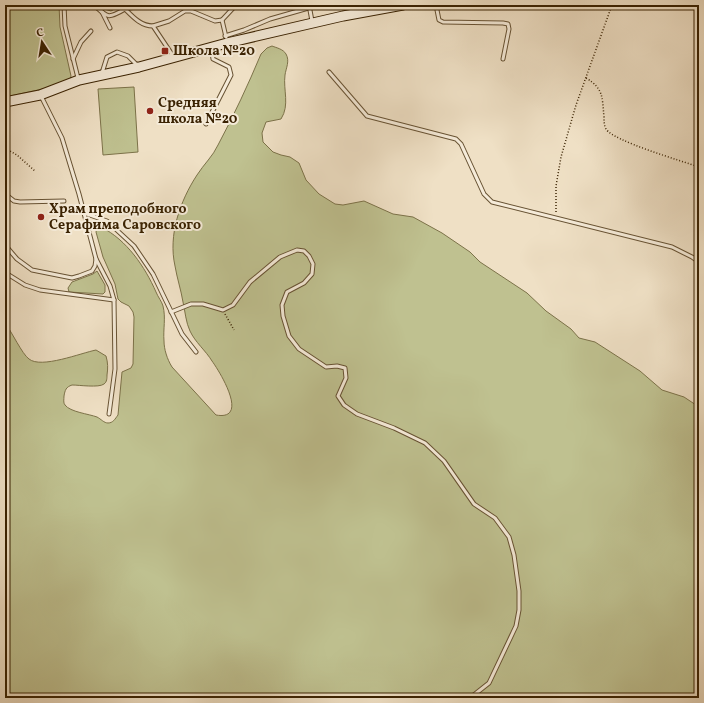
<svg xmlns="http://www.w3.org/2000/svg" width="704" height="703" font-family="Vollkorn,serif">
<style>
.green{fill:#bfc190;stroke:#7c7249}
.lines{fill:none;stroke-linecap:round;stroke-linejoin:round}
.service-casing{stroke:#675233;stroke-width:5}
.secondary-casing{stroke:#3a2202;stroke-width:11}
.path{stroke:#3a2202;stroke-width:1.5;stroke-dasharray:1 2;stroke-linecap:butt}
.service{stroke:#f5ebd9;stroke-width:3}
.secondary{stroke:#f5ebd9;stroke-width:9}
.poi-dot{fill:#8f2418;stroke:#f5ebd9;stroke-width:1.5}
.labels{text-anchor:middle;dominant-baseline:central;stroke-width:4;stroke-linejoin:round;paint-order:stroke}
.poi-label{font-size:14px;font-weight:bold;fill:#3a2202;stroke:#f5ebd9;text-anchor:start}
</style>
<rect width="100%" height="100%" fill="#efe0c5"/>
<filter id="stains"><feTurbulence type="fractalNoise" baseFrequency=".005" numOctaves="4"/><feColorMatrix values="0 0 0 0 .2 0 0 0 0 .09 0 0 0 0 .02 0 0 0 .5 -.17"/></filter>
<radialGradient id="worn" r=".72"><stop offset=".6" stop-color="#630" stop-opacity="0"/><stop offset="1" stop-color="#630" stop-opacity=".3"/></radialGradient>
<g class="green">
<path d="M5 5H59L60 27 71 76 70 80 52 87 5 97Z"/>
<path d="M102 5H122L111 11 104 9Z"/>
<path d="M272 46C277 48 283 49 286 54 290 61 286 68 285 75 283 90 290 105 281 119L266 122 262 133 263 142 273 152 281 155 290 157 299 163 306 180 319 194 335 204 343 205 364 201 393 214 413 217 442 233 470 252 480 262 527 293 546 311 571 329 579 338 595 342 640 371 662 390 684 397 699 407V698H5V323C12 332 22 354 29 359 41 369 81 353 96 350L106 356C108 363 108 368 107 375 107 378 107 382 104 384 99 388 79 385 72 385 66 387 65 390 64 396 64 399 63 403 65 405 70 412 89 414 97 417 101 419 104 423 108 423 113 423 115 419 118 415L122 372 131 368 133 364 134 317 133 312 129 306 121 302 118 299 115 284 103 257 96 232 97 228 101 227C127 240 145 267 156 292 158 297 162 302 163 306 166 318 163 329 164 341 164 349 167 359 172 367L216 415C250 421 220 372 212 361 206 351 195 342 190 331 186 323 185 311 183 302 181 290 177 278 175 266 168 235 180 201 197 175 204 164 213 156 218 145 234 115 248 85 261 54L267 48Z"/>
<path d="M134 87 138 152 103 155 98 89Z"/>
<path d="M97 271 105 285V292L103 294 69 292 68 288 72 282 93 274Z"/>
</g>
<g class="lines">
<defs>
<g id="service">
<path d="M64 5 65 26 78 78"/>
<path d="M94 5C108 18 108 19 125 9 133 17 141 26 153 26L173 56"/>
<path d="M309 5 312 21"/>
<path d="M436 5 439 20 443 22 503 23 508 24 509 29 503 59"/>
<path d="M125 9C135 6 144 8 154 5"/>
<path d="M102 12 110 28"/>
<path d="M153 26 169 21 185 11H191L215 21 222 20"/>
<path d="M225 36 244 30 270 19 319 5"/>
<path d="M226 37 222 20 236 5"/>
<path d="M73 59 81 42 91 31"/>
<path d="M329 72 367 116 456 139 461 144 484 194 492 202 672 247 692 257 699 262"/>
<path d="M102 73 107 57 117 52 128 56 138 66"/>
<path d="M41 96 62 138 79 194 96 259 110 286 114 300 115 369 109 414"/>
<path d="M206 124 231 75 229 67 213 59 212 53 214 48"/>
<path d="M5 194 14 201 20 202 64 201"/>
<path d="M84 213 107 221 134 246 153 274 182 334 196 352"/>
<path d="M5 245 17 259 32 270 72 278 79 276 92 271 95 266 96 259"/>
<path d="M9 275 25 285 40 290 114 300"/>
<path d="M171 312 191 304H203L223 310 233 305 250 282 280 257 297 250 304 251 309 256 313 264 312 274 304 283 287 292 282 305 283 316 289 336 299 349 326 367 337 366 345 368 346 378 338 396 344 405 357 414 394 428 425 443 444 461 474 504 495 518 509 537 514 555 519 591V610L516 626 489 683 470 698"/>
</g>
<path id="secondary" d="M5 102 40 95 79 80 139 67 227 43 343 16 403 5"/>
</defs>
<use href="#service" class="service-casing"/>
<use href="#secondary" class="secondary-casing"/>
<g class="path">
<path d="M586 78C604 89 602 97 604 117 604 121 604 125 606 129 613 141 682 161 699 167"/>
<path d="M5 148 17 155 35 171"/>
<path d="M556 212V186L561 157 576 105 612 5"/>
<path d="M225 314 234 330"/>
</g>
<use href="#service" class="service"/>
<use href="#secondary" class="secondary"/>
</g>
<g class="poi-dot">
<rect x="161" y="47" width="8" height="8" rx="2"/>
<circle cx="150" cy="111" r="4"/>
<circle cx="41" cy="217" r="4"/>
</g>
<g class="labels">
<g class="poi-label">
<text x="173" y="51">Школа №20</text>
<text x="158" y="103">Средняя<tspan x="158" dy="16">школа №20</tspan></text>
<text x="49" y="209">Храм преподобного<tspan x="49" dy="16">Серафима Саровского</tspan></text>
</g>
</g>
<rect width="704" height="703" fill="none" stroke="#efe0c5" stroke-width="20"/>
<rect x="6" y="6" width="692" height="691" fill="none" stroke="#3a2202" stroke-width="2"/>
<rect x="10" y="10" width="684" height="683" fill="none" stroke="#3a2202"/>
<g transform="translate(42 42) rotate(348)" stroke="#f5ebd9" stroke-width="3" paint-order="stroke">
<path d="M0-3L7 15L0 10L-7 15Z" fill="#3a2202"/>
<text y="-6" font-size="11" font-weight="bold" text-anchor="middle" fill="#3a2202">С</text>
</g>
<rect width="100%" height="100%" filter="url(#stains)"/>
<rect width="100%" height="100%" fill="url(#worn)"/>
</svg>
